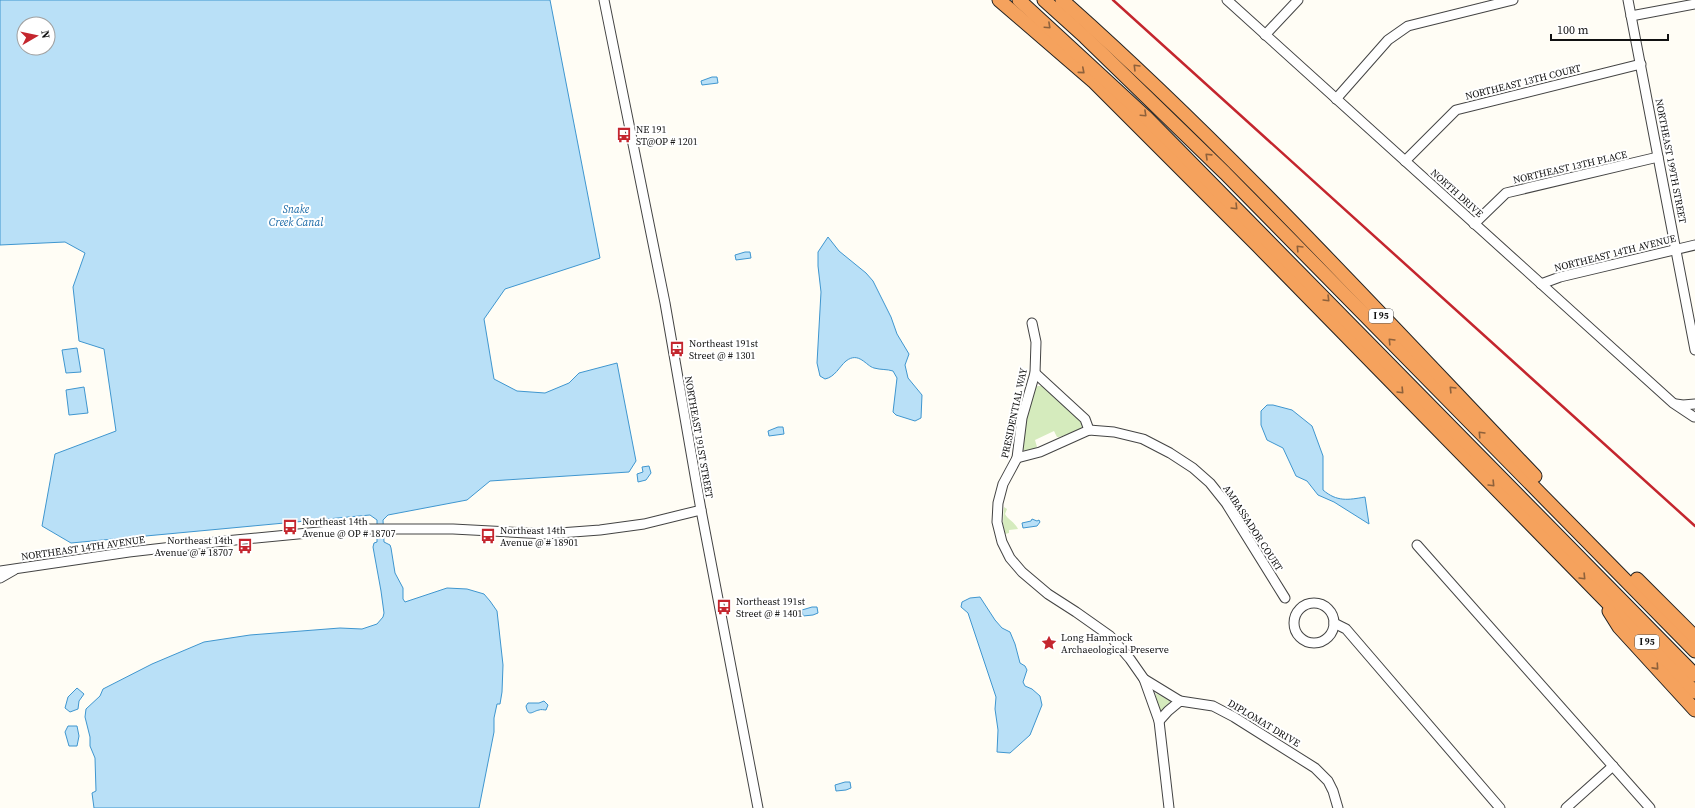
<svg xmlns="http://www.w3.org/2000/svg" width="1695" height="808" font-family="'Source Serif 4',serif">
<style>
.green{fill:#d5ebbd}
.water{fill:#b9e0f7;stroke:#3f96cf;fill-rule:evenodd}
.lines{fill:none;stroke-linecap:round;stroke-linejoin:round}
.minor-casing{stroke:#444;stroke-width:11}
.highway-casing{stroke:#222;stroke-width:15}
.minor{stroke:#fff;stroke-width:9}
.highway{stroke:#f5a25d;stroke-width:13}
.rail{stroke:#c4262e;stroke-width:2.5}
.oneway{stroke:#8e613b}
.labels{text-anchor:middle;dominant-baseline:central;stroke-width:4;stroke-linejoin:round;paint-order:stroke}
.shield{fill:#fff;stroke:#585858;stroke-width:1}
.shield-label{font-size:9px;font-weight:bold;fill:#111}
.street-label{font-size:10px;fill:#111;stroke:#fff}
.poi-label{font-size:10px;fill:#111;stroke:#fff;text-anchor:start}
.water-label{font-size:11px;font-style:italic;fill:#1768a6;stroke:#fff}
</style>
<rect width="100%" height="100%" fill="#fffdf5"/>
<g class="green">
<path d="M1038 386H1043L1081 422 1082 427 1078 431 1059 437H1057L1054 431 1035 440 1037 447 1027 452 1022 449 1028 410 1035 387Z"/>
<path d="M1004 507 1007 509 1005 514C1008 520 1014 521 1018 529L1009 530V533L1005 534 1003 523Z"/>
<path d="M1155 693 1171 701 1162 711 1160 710Z"/>
</g>
<g class="water">
<path d="M0 0H550L600 258 505 289 484 319 494 379 517 391 545 393 569 383 579 373 617 363 636 461 629 472 490 481 467 500 388 515 383 520 384 542 390 545 391 548 395 573 403 588V599L405 602 447 588 467 589 484 594 490 601 497 611 503 665 502 692 500 704H497L494 718V732L479 808H94L92 793 96 791 95 758 90 746V737L85 717 86 709 100 696 103 689 152 664 204 642 250 635 340 628 362 629 377 624 383 617 384 613 381 591 373 547 374 543 377 542V520L370 515 71 543 42 526 55 454 116 431 104 349 79 341 73 287 85 253 65 242 0 245ZM24 24H48V48H24Z"/>
<path d="M712 77H717L718 83 702 85 701 81Z"/>
<path d="M828 237 839 251 866 273 873 281 891 317 897 334 909 354 905 365 908 378 922 395 921 418 915 421 896 415 893 412 897 378 893 371C887 369 881 370 874 368 866 366 859 351 846 361 839 367 835 377 825 379L820 376 817 363 821 292 818 266V252Z"/>
<path d="M745 252H750L751 258 736 260 735 255Z"/>
<path d="M77 348 81 372 66 373 62 350Z"/>
<path d="M84 387 88 413 69 415 66 390Z"/>
<path d="M1267 405H1273L1292 410 1312 426 1323 456V490C1337 502 1348 500 1365 497L1369 524 1334 502 1318 495 1307 481 1296 476 1283 448 1267 440 1261 425V411Z"/>
<path d="M778 427H783L784 434 769 436 768 431Z"/>
<path d="M649 466 651 473 646 480 638 482 637 474 643 472 642 467Z"/>
<path d="M1032 519 1037 521 1039 520 1040 522 1037 526 1023 528 1022 523 1031 521Z"/>
<path d="M980 597 995 620 1002 628 1010 632 1015 644 1020 663 1025 666 1027 670 1023 682 1025 686 1032 689 1040 696 1042 705 1030 735 1010 753 997 752 998 730 995 709 996 697 968 613 961 607 962 602 970 598Z"/>
<path d="M812 607H817L818 613 813 615 803 616 802 610Z"/>
<path d="M77 688 84 694 79 701 78 709 70 712 65 708 68 697Z"/>
<path d="M544 701 548 705 546 710C544 710 541 709 539 710 533 711 528 718 526 706L528 703H539Z"/>
<path d="M68 726H77L79 736 77 746H69L65 732Z"/>
<path d="M845 782H850L851 788 846 790 836 791 835 785Z"/>
</g>
<g class="lines">
<defs>
<g id="minor">
<path d="M604 0 665 303 701 510 758 808"/>
<path d="M1227 0 1673 403 1694 417"/>
<path d="M1628 0 1695 350"/>
<path d="M1631 16 1695 4"/>
<path d="M1265 35 1298 0"/>
<path d="M1336 99 1388 40 1408 26 1513 0"/>
<path d="M1405 161 1456 110 1641 64"/>
<path d="M1474 224 1506 193 1658 157"/>
<path d="M1541 284 1560 277 1695 245"/>
<path d="M1032 323 1036 342 1035 373 1022 418 1017 458 1003 484 998 503 997 522 1002 542 1010 558 1022 572 1048 594 1076 612 1110 636 1130 659 1144 679 1180 701"/>
<path d="M1035 373 1085 419 1089 430"/>
<path d="M1676 404 1683 405 1695 404"/>
<path d="M1017 458 1040 452 1089 430 1114 432 1143 439 1170 453 1193 468 1210 483 1226 503 1285 598"/>
<path d="M1417 545 1650 808"/>
<path d="M0 571 129 552 225 541 350 529H453L546 534 600 530 644 524 701 510"/>
<path d="M0 578 14 570"/>
<circle cx="1314" cy="623" r="20"/>
<path d="M1334 623 1346 629 1500 808"/>
<path d="M1144 679 1159 721 1169 808"/>
<path d="M1159 721 1168 711 1180 701 1213 706 1234 717 1315 768 1328 781 1333 791 1338 808"/>
<path d="M1566 808 1613 766"/>
</g>
<g id="highway">
<path d="M999 0 1093 81 1258 246 1695 692"/>
<path d="M1019 0 1147 118 1695 675"/>
<path d="M1044 0 1085 37 1225 173 1695 651"/>
<path d="M1062 0C1229 148 1380 314 1535 476"/>
<path d="M1637 579 1695 637"/>
<path d="M1609 611 1619 627 1695 710"/>
</g>
</defs>
<use href="#minor" class="minor-casing"/>
<use href="#highway" class="highway-casing"/>
<use href="#minor" class="minor"/>
<use href="#highway" class="highway"/>
<path class="rail" d="M1113 0 1695 526"/>
</g>
<defs><path id="oneway-chevron" d="M-2-3.5L2.5 0L-2 3.5" fill="none" stroke-width="1.6" stroke-linecap="round" stroke-linejoin="round"/></defs>
<g class="oneway">
<use href="#oneway-chevron" transform="translate(1048 26) rotate(43)"/>
<use href="#oneway-chevron" transform="translate(1136 67) rotate(-135)"/>
<use href="#oneway-chevron" transform="translate(1082 71) rotate(41)"/>
<use href="#oneway-chevron" transform="translate(1144 114) rotate(43)"/>
<use href="#oneway-chevron" transform="translate(1208 156) rotate(-136)"/>
<use href="#oneway-chevron" transform="translate(1235 207) rotate(45)"/>
<use href="#oneway-chevron" transform="translate(1299 248) rotate(-134)"/>
<use href="#oneway-chevron" transform="translate(1327 299) rotate(45)"/>
<use href="#oneway-chevron" transform="translate(1391 341) rotate(-134)"/>
<use href="#oneway-chevron" transform="translate(1452 389) rotate(-134)"/>
<use href="#oneway-chevron" transform="translate(1401 391) rotate(46)"/>
<use href="#oneway-chevron" transform="translate(1481 434) rotate(-134)"/>
<use href="#oneway-chevron" transform="translate(1492 484) rotate(46)"/>
<use href="#oneway-chevron" transform="translate(1583 577) rotate(46)"/>
<use href="#oneway-chevron" transform="translate(1656 667) rotate(48)"/>
</g>
<defs>
<symbol id="bus-bare" viewBox="-9 -9 18 18"><path d="M-5-6H5V4H4V6H2V4H-2V6H-4V4H-5ZM-3.5-4V0h7V-4ZM-3.5 1.2v1.5H-2V1.2ZM2 1.2v1.5H3.5V1.2Z" fill="#c4262e" stroke="#fff" stroke-width="2.5" paint-order="stroke"/></symbol>
<symbol id="sight-bare" viewBox="-9 -9 18 18"><path d="M0-6L1.8-2.2L6-1.7L2.9 1.2L3.7 5.4L0 3.3L-3.7 5.4L-2.9 1.2L-6-1.7L-1.8-2.2Z" fill="#c4262e" stroke="#fff" stroke-width="2.5" paint-order="stroke"/></symbol>
</defs>
<g fill-rule="evenodd">
<use href="#bus-bare" x="613" y="124" width="22" height="22"/>
<use href="#bus-bare" x="666" y="338" width="22" height="22"/>
<use href="#bus-bare" x="279" y="516" width="22" height="22"/>
<use href="#bus-bare" x="477" y="525" width="22" height="22"/>
<use href="#bus-bare" x="234" y="535" width="22" height="22"/>
<use href="#bus-bare" x="713" y="596" width="22" height="22"/>
<use href="#sight-bare" x="1038" y="632" width="22" height="22"/>
</g>
<g class="labels">
<g class="shield">
<rect x="1369" y="309" width="24" height="14" rx="3"/>
<rect x="1635" y="635" width="24" height="14" rx="3"/>
</g>
<g class="shield-label">
<text x="1381" y="316">I 95</text>
<text x="1647" y="642">I 95</text>
</g>
<g class="street-label">
<text transform="translate(1523 82) rotate(-14)">NORTHEAST 13TH COURT</text>
<text transform="translate(1671 161) rotate(79)">NORTHEAST 199TH STREET</text>
<text transform="translate(1570 167) rotate(-13)">NORTHEAST 13TH PLACE</text>
<text transform="translate(1457 193) rotate(42)">NORTH DRIVE</text>
<text transform="translate(1615 253) rotate(-14)">NORTHEAST 14TH AVENUE</text>
<text transform="translate(1014 413) rotate(-78)">PRESIDENTIAL WAY</text>
<text transform="translate(699 437) rotate(80)">NORTHEAST 191ST STREET</text>
<text transform="translate(1253 528) rotate(57)">AMBASSADOR COURT</text>
<text transform="translate(83 548) rotate(-8)">NORTHEAST 14TH AVENUE</text>
<text transform="translate(1264 723) rotate(31)">DIPLOMAT DRIVE</text>
</g>
<g class="poi-label">
<text x="636" y="129">NE 191<tspan x="636" dy="12">ST@OP # 1201</tspan></text>
<text x="689" y="343">Northeast 191st<tspan x="689" dy="12">Street @ # 1301</tspan></text>
<text x="302" y="521">Northeast 14th<tspan x="302" dy="12">Avenue @ OP # 18707</tspan></text>
<text x="500" y="530">Northeast 14th<tspan x="500" dy="12">Avenue @ # 18901</tspan></text>
<text x="233" y="540" text-anchor="end">Northeast 14th<tspan x="233" dy="12">Avenue @ # 18707</tspan></text>
<text x="736" y="601">Northeast 191st<tspan x="736" dy="12">Street @ # 1401</tspan></text>
<text x="1061" y="637">Long Hammock<tspan x="1061" dy="12">Archaeological Preserve</tspan></text>
</g>
<g class="water-label">
<text x="296" y="209">Snake<tspan x="296" dy="13">Creek Canal</tspan></text>
</g>
</g>
<g transform="translate(36 36) rotate(81)"><circle r="19" fill="#ffffff" stroke="#a0a0a0"/>
<path d="M0-3L7 15L0 10L-7 15Z" fill="#c4262e"/>
<text y="-6" font-size="11" font-weight="bold" text-anchor="middle" fill="#111111">N</text>
</g>
<path d="M1551 34v6h117v-6" fill="none" stroke="#111111" stroke-width="2"/>
<text x="1557" y="34" font-size="12" fill="#111111" stroke="#ffffff" stroke-width="3" paint-order="stroke">100 m</text>
</svg>
